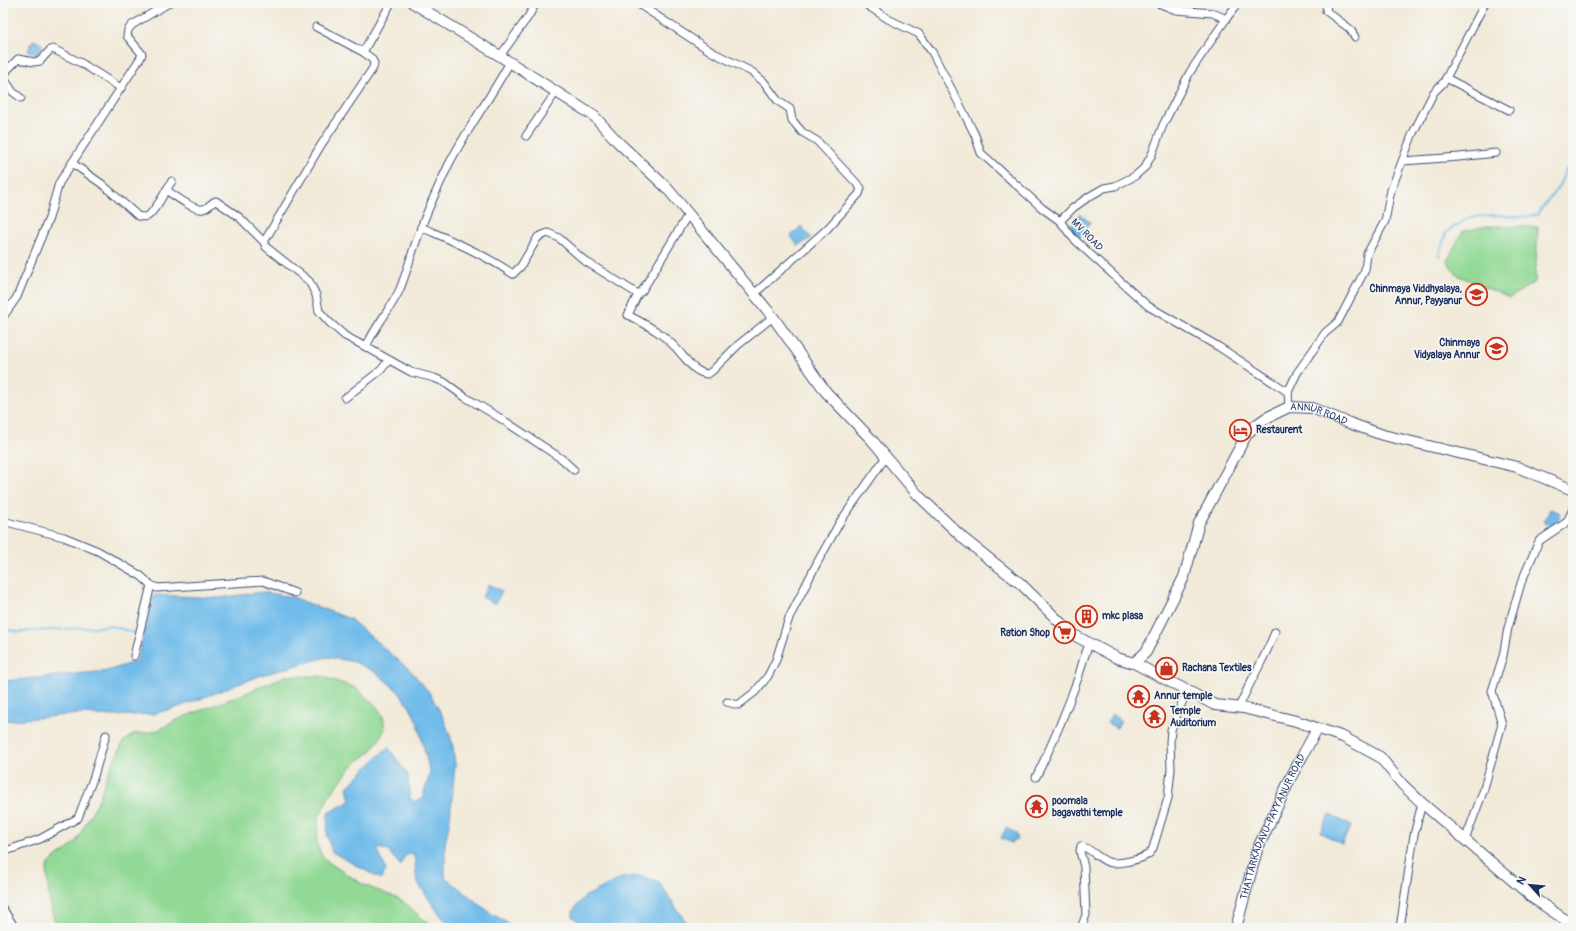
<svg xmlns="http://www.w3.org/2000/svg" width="1576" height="931" font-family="Pangolin,sans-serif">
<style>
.green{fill:#91d994;stroke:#568479}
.water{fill:#70bcea;stroke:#4676a4}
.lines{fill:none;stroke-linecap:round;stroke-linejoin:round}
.stream{stroke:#70bcea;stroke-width:2}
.minor-casing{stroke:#3b4b70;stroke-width:9}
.secondary-casing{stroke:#3b4b70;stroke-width:12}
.minor{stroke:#fff;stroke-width:7}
.secondary{stroke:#fff;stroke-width:10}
.labels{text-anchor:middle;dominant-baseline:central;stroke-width:3.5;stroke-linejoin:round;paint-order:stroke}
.street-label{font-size:10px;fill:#1b2f5e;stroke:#f6f6f2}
.poi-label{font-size:10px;font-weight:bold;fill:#1b2f5e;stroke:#f6f6f2;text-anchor:start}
</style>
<rect width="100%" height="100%" fill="#f6f6f2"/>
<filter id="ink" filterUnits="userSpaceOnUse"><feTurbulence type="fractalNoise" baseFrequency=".025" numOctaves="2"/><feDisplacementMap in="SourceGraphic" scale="8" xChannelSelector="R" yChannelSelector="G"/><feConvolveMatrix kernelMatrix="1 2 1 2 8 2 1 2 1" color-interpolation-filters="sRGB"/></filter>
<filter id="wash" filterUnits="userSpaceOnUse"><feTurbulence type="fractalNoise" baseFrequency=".012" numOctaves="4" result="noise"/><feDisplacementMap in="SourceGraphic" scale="16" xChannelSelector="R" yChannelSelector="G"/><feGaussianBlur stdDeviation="0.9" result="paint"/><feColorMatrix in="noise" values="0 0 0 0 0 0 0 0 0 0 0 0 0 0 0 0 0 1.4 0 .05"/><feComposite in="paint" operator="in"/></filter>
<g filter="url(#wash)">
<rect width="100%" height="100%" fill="#f2ead9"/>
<g class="green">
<path d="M1485 226 1538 227 1535 282 1509 298 1457 275 1447 261 1462 232Z"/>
<path d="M285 676H321L356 688 376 706 383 716 385 729 379 740 371 751 352 766 329 796 318 819 317 844 322 856 331 864 362 884 396 898 406 904 433 928H58C48 908 48 888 47 866L56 857 67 850 76 842 99 799 107 776 123 742 134 734 146 733 158 730 181 718 241 695Z"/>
</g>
<g class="water">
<path d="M33 40 42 44 38 55 28 51Z"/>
<path d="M1079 214 1090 222 1079 238 1068 230Z"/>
<path d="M801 226 811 238 798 246 791 236Z"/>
<path d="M1550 509 1561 513 1555 527 1544 523Z"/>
<path d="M489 584 502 591 495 604 482 597Z"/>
<path d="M262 592 292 597 350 619 411 671 429 692 443 717 450 735 453 747 455 765 450 819 445 844V877L488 911 515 928H452L438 912 417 882 414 854 410 853 403 858 401 866 387 850 377 848 386 870 381 879 332 852 327 836 328 813 350 801 347 787 388 747 408 775 410 799 417 802 423 796 430 773 418 724 411 709 398 691 375 672 355 662 327 657 262 675 179 707 153 714 114 716 79 714 3 721V681L107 671 137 661 154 595 219 598Z"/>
<path d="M1112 714 1121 720 1117 728 1107 723Z"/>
<path d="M1330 814 1351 826 1342 844 1320 832Z"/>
<path d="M1006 828 1017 834 1016 836 1018 837 1016 841 1013 840 1012 843 1001 838Z"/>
<path d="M639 876 658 881 690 928H587L573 917V911L584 897 622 878Z"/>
</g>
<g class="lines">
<g class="stream">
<path d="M1439 256 1446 232 1471 217 1496 215 1520 217 1537 215 1559 186 1567 168 1573 163"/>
<path d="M3 629 19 632 111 626 146 636"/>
</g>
</g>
</g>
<g filter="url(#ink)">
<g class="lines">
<defs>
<g id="minor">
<path d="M169 3 132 25 128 30 127 36 142 54 141 57 72 163 102 184 138 216C141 217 145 217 148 216 156 210 166 190 172 181"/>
<path d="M637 3 712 52 752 72 764 82 778 101 790 109 792 120 802 132 817 141 861 188 859 194 827 229 754 294"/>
<path d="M864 3 888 19 919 34 932 52 964 113 975 135 981 153 1042 208 1060 221"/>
<path d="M1158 3 1176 10 1213 13 1226 19"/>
<path d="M1238 3 1226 19 1190 72 1163 125 1152 154 1145 167 1135 176 1115 186 1104 188 1090 196 1073 208 1060 221 1072 237 1090 254 1148 306 1219 347 1288 392 1289 407"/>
<path d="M1327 3 1326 11 1350 29 1355 37"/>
<path d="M316 27 363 52 391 3"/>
<path d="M363 52 371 58 374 63 373 68 321 145 264 242 266 247 309 281 316 295 319 311 329 322 345 336 366 347"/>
<path d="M500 56 528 17 536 3"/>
<path d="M510 62C491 97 467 129 449 164 439 185 429 206 421 228 413 248 408 269 400 289 391 309 375 326 366 347L411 372 434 378 444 382 465 397 500 418 562 459 574 470"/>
<path d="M3 77 8 69 18 59 34 62 40 61 50 50 53 49 81 63 121 88"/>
<path d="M3 77 13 92 21 98"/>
<path d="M1446 78 1509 110"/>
<path d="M526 136 556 92"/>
<path d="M1403 161 1459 157 1496 153"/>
<path d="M166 190C174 195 194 211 203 209 209 208 211 202 216 201L239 217 264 242"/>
<path d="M421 227C452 241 484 254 513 274L521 266 538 237 548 233 559 238 585 261 638 294 642 291 689 213"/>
<path d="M638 294 628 315C651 327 666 335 683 356 690 364 696 373 708 374L712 371 738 345 773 317"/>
<path d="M3 317 17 297 49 218 59 183 72 163"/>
<path d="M1288 392 1297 373 1325 333 1338 322 1365 270 1367 254 1385 221 1391 190 1413 133 1434 92 1444 82 1485 3"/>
<path d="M345 398 381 370 389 360"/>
<path d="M3 521 64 537 98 551 141 576 151 585 157 588 263 581 295 593"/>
<path d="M134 656 151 585"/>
<path d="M727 702 738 705 755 692 768 676 776 660 789 618 817 563 840 522 886 457"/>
<path d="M1239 707C1250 681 1265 658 1275 632"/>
<path d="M1036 777C1052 745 1066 712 1078 678 1082 666 1084 654 1090 643"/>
<path d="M1465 840 1483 792 1502 724 1492 691 1503 656 1508 628 1521 583 1539 541 1567 522 1573 509"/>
<path d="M3 852 40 839 78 818 94 776 106 735"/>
<path d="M3 909 15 928"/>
<path d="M1081 928 1086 915 1084 867 1080 851 1081 846C1092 849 1097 858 1108 862 1115 865 1140 860 1147 855 1150 854 1152 850 1153 848L1168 798 1171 769 1170 742 1171 730 1175 719 1187 691"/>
<path d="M1400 928 1414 835 1422 803"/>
</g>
<g id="secondary">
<path d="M413 3 500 56 594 116 619 143 667 188 773 317 826 392 871 439 918 495 964 539 1021 584 1072 634 1117 658 1134 663 1215 705 1243 708 1296 721 1343 737 1380 757 1402 784 1422 803 1533 898 1573 925"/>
<path id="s1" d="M1134 663 1146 652 1184 577 1199 523 1247 434 1256 425 1266 418 1289 407 1312 408 1349 423 1383 435 1517 467 1573 490"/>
<path id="s2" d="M1236 928 1257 850 1291 777 1317 729"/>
</g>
</defs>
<use href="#minor" class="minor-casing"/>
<use href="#secondary" class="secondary-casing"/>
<use href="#minor" class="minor"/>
<use href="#secondary" class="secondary"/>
</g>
</g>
<defs>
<symbol id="school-ring" viewBox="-11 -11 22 22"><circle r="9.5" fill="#f6f6f2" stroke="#c8321e" stroke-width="1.5"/><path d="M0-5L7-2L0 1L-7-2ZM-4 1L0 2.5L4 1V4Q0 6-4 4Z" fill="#c8321e"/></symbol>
<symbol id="hotel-ring" viewBox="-11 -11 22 22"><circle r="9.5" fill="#f6f6f2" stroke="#c8321e" stroke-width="1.5"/><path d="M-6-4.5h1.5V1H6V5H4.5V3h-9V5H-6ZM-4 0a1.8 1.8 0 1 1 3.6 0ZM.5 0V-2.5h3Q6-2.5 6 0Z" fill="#c8321e"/></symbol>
<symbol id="building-ring" viewBox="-11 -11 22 22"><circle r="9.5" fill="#f6f6f2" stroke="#c8321e" stroke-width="1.5"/><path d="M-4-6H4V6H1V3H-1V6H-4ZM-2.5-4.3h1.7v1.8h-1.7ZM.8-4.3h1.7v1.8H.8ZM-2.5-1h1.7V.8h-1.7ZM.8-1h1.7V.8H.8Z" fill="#c8321e"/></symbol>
<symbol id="supermarket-ring" viewBox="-11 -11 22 22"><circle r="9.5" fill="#f6f6f2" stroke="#c8321e" stroke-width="1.5"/><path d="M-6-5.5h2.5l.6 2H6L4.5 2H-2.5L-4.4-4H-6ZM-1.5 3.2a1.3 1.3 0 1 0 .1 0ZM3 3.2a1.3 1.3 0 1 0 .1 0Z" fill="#c8321e"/></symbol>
<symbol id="shop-ring" viewBox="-11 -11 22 22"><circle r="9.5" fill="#f6f6f2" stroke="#c8321e" stroke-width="1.5"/><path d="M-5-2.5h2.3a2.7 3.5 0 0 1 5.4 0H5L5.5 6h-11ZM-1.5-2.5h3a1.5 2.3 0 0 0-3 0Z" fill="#c8321e"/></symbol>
<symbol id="temple-ring" viewBox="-11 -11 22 22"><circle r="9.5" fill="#f6f6f2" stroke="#c8321e" stroke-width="1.5"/><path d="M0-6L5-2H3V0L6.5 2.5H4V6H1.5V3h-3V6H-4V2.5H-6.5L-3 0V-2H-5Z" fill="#c8321e"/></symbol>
</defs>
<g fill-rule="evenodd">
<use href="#school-ring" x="1464" y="282" width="25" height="25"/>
<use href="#school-ring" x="1484" y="336" width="25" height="25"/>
<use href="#hotel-ring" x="1228" y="418" width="25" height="25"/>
<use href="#building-ring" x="1074" y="604" width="25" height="25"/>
<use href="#supermarket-ring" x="1052" y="620" width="25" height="25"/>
<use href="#shop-ring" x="1154" y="656" width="25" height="25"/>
<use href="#temple-ring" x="1126" y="684" width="25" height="25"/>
<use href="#temple-ring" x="1142" y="704" width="25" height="25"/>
<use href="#temple-ring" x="1024" y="794" width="25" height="25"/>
</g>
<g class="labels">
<g class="street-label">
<text transform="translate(1087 235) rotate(46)">MV ROAD</text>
<text stroke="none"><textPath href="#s1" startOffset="339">ANNUR ROAD</textPath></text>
<text stroke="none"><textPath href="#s2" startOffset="108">THATTARKADAVU-PAYYANUR ROAD</textPath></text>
</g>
<g class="poi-label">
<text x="1462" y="289" text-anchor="end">Chinmaya Viddhyalaya,<tspan x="1462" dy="12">Annur, Payyanur</tspan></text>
<text x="1480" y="343" text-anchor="end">Chinmaya<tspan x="1480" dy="12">Vidyalaya Annur</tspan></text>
<text x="1256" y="430">Restaurent</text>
<text x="1102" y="616">mkc plasa</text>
<text x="1050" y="633" text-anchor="end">Ration Shop</text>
<text x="1182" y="668">Rachana Textiles</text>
<text x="1154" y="696">Annur temple</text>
<text x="1170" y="711">Temple<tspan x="1170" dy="12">Auditorium</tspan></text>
<text x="1052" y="801">poomala<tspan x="1052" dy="12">bagavathi temple</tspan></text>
</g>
</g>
<rect width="1576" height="931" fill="none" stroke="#f6f6f2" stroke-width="16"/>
<g transform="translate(1530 885) rotate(297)" stroke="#f6f6f2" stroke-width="3" paint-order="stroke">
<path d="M0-3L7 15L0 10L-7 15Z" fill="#1b2f5e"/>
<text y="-6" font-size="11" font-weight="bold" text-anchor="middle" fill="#1b2f5e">N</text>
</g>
</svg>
